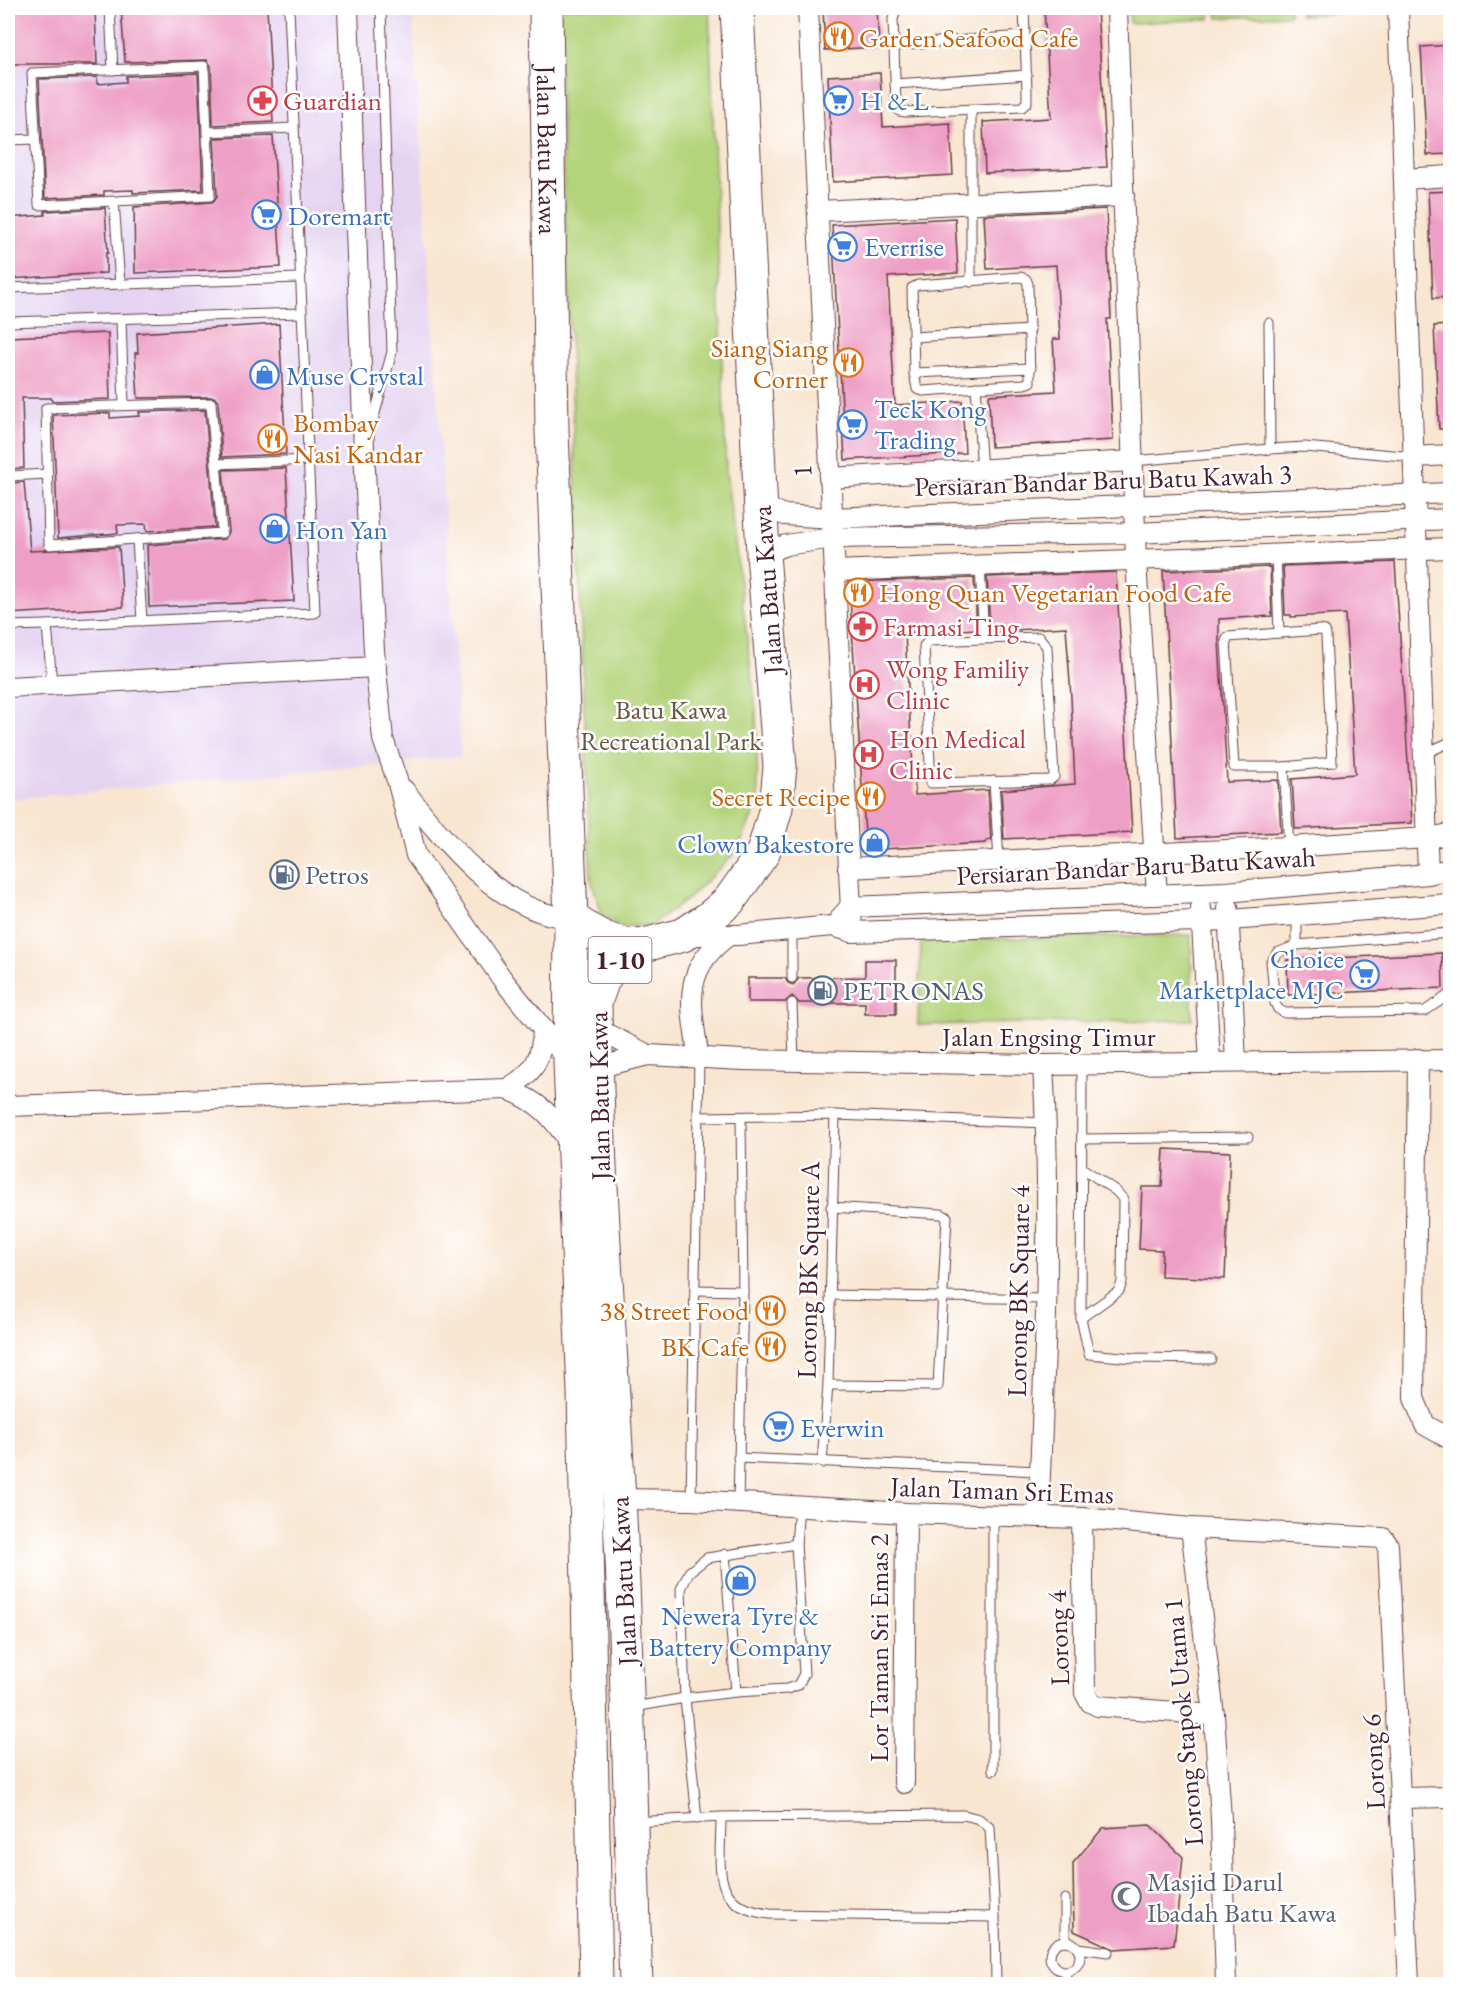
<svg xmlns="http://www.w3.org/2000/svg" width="1458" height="1992" font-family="'EB Garamond',serif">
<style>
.built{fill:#e4d3f1}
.green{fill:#b4d47b;stroke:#7f7a53;stroke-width:1.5}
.building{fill:#ee9fc5}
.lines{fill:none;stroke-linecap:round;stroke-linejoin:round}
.lane-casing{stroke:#643d44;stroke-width:11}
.street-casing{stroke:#643d44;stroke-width:22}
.highway-casing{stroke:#643d44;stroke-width:35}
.lane{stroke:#fff;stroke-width:9}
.street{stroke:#fff;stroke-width:20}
.highway{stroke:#fff;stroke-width:33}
.labels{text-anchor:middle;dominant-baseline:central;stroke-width:5;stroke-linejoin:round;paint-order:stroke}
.shield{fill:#fff;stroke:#80626b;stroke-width:1.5}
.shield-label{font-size:26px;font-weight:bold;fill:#4a1f2b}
.food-label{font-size:27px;fill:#c56008;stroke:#fff;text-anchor:end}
.health-label{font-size:27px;fill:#be3a42;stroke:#fff;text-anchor:start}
.shop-label{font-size:27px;fill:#366cbe;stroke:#fff;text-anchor:start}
.street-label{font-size:27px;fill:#4a1f2b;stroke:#fff}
.park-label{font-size:27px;fill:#6a5543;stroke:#fff}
.service-label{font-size:27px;fill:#4e5e75;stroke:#fff;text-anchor:start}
.worship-label{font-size:27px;fill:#5b616d;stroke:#fff;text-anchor:start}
</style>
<rect width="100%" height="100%" fill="#fff"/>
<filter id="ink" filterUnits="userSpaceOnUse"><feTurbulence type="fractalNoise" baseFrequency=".0167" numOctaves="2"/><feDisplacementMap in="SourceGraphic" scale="12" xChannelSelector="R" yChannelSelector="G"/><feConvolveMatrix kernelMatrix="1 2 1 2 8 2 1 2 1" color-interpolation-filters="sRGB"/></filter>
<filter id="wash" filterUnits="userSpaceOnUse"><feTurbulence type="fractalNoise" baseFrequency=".008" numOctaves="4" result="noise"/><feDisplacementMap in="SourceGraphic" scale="24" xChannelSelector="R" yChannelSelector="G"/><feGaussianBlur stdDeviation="1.35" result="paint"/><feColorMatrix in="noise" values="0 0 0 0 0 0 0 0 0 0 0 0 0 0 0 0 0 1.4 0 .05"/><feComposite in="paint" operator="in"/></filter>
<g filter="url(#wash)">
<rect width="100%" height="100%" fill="#f8e6d1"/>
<path class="built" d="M8 8H412L461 757 8 799Z"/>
<g class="green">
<path d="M557 8H709L726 472 756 710 758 802 738 850 690 897 652 925 620 927 602 914 591 879Z"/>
<path d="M1129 8H1209L1210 19 1130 23Z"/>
<path d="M1217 8H1289L1290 15 1218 18Z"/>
<path d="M1299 8H1374V11L1300 15Z"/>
<path d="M1191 935 1192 1020 918 1025 921 940Z"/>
</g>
<g id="blocks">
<g class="building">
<path d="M8 8H95L97 64H8Z"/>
<path d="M121 8H267L273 122 213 125 211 66 207 60 125 62Z"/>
<path d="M823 8H877L879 47 825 50Z"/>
<path d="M1044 8H1097L1107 167 985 173 983 122 1051 118Z"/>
<path d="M1450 45V154L1427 155 1421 47Z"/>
<path d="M198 73 203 190 133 193V190L104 191V195L45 198 39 79 97 77V84L126 82V76Z"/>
<path d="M880 73 883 127 950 123 953 175 833 182 828 76Z"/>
<path d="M273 136 281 267 135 273 134 207 213 202 217 196 214 138Z"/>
<path d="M1450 191V297L1433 298 1428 192Z"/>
<path d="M105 208 108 253H106V273L8 279V218L45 215V211Z"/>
<path d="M1106 209 1111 319H1107L1113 440 991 447 989 395 1056 391 1053 339H1060L1056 265 987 269 984 215Z"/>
<path d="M955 218 958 273 888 277 895 405 962 401 965 453 845 460 832 225Z"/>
<path d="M279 324 286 454 222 457 218 402 214 397 138 398 135 353H138L137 333Z"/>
<path d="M1450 325V429H1439L1434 326Z"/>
<path d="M108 333 110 399 52 401 51 398H22L24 468 8 469V337Z"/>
<path d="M205 410 215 527 147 531 146 524 117 525 118 533 58 538 53 415 110 413V418L140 416 139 412Z"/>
<path d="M286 468 294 601 149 607 147 545 225 539 229 532 223 470Z"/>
<path d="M24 482 30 551 119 547 123 607 8 614V483Z"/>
<path d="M1395 562 1412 823 1295 829 1292 779 1355 774 1345 614 1291 617V615H1285L1283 566Z"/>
<path d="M1270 567 1272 616 1219 619V641L1227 782 1278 780 1281 832 1177 838 1163 571Z"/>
<path d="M1116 572 1132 832 1004 839 1001 790 1075 784 1071 697 1066 627 997 631V628H990L987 577Z"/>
<path d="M974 578 977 629 905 633 910 722 915 795 988 790 991 840 986 841V843L866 850 849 582Z"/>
<path d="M1442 953 1443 988 1288 995 1287 960Z"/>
<path d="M865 960H896V1014H865V1003H799L792 996 785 1002H748V978H785L788 983 793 985 799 978 865 977Z"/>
<path d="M1164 1149 1230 1152 1225 1279 1161 1276 1162 1250 1139 1249 1142 1187H1162Z"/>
<path d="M1150 1825 1183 1857 1174 1945 1114 1949 1074 1931 1073 1863 1103 1828Z"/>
</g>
</g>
</g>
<g filter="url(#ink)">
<use href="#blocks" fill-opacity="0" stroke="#643d44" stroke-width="1.5"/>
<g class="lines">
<defs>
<g id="lane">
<path d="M110 8 113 70"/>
<path d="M897 8 893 19 896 106 899 111 906 112 1022 107 1027 102V92L1024 8"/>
<path d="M894 45 1025 36"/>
<path d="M204 66 210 196 39 205 32 73Z"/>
<path d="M895 84 1027 75"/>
<path d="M971 109V282"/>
<path d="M207 132 293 128"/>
<path d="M8 140 35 139"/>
<path d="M114 201 120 284"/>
<path d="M1020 277 1026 279 1028 284 1030 382 1024 384 923 391 917 389 914 373 912 288 918 285Z"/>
<path d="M8 288 299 278"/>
<path d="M121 319 124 405"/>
<path d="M8 322 301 313"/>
<path d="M1269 323 1270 449 1305 447 1414 457"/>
<path d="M913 337 1030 330"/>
<path d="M914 373 1031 368"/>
<path d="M976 387 982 470"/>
<path d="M211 403 222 533 49 545 46 408Z"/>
<path d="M370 431 392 352 381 8"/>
<path d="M1133 461 1270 449"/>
<path d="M216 464 308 460"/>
<path d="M8 476 48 474"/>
<path d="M137 539 142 621"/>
<path d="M1276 555 1279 633"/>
<path d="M980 566 984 638"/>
<path d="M8 626 47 625"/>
<path d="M1320 630 1325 631 1326 636 1332 762 1284 767H1234L1226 641 1228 637Z"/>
<path d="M1039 637 1047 647 1054 777 1050 780 931 783 924 646 929 641Z"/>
<path d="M52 684 47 625 315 613 289 8"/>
<path d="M1424 754 1450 742"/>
<path d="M1284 767 1289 847"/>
<path d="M994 781 999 861"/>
<path d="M1297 915V945"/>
<path d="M1450 933 1297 945 1277 953 1271 962 1275 1003 1278 1009 1285 1013 1425 1011 1450 994"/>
<path d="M792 978V929"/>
<path d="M792 1003 794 1061"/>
<path d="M1082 1065 1081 1318 1089 1354 1133 1358 1211 1359"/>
<path d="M699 1117 835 1115 1047 1123"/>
<path d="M1082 1139 1248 1137"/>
<path d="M696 1290 743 1291"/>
<path d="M830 1295 1046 1299"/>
<path d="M1081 1318 1119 1291 1122 1282 1123 1199 1116 1191 1082 1168"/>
<path d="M828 1385 938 1386 947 1217 941 1214 831 1207"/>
<path d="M738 1458 1040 1471"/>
<path d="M822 1463 828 1385 835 1115"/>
<path d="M691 1500 699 1059"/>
<path d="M738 1503 743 1291 741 1118"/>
<path d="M993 1516V1770"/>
<path d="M725 1554 736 1692 685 1698 681 1589 689 1572 707 1558 796 1544"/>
<path d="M736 1692 787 1689 798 1685 804 1674 796 1544 799 1507"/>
<path d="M634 1707 685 1698 697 1819"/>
<path d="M635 1822 721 1817 964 1815 979 1819 990 1828 995 1917 770 1914C709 1908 721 1866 721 1817"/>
<path d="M995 1917 996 1984"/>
<circle cx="1065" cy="1956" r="15"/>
<path d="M1065 1941V1899"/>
<path d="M1078 1948 1108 1952"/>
<path d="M1065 1984 1066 1972"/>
</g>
<g id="street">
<path d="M348 8 364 450 374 651 383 739 398 783 416 855 503 980 569 1061"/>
<path d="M808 8 852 932"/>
<path d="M1117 8 1136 561 1157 895"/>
<path d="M1398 8 1428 874"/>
<path d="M1404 179 1450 176"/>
<path d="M818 211 1124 196"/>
<path d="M1414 457 1450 455"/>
<path d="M829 478 1133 461"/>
<path d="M760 506 785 515 831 518 1450 493"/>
<path d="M763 554 786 545 832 538 1135 533 1450 519"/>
<path d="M834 571 1450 548"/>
<path d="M8 687 376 667"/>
<path d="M404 790C443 840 501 914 571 918"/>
<path d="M848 868 1289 847 1427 838 1450 834"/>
<path d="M1228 907 1236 1062"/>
<path d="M1201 908 1210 1062"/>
<path d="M841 917 850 907 1226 892 1428 874 1450 869"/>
<path d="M687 935H738L832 926 852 932 1229 920 1450 904"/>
<path d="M595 1028 648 1055"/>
<path d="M699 1059C691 1006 680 970 729 935"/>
<path d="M1418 1059 1414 1398 1425 1425 1450 1439"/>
<path d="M596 1068 648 1055 743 1060 1043 1065 1450 1060"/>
<path d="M507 1089C534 1073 542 1060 543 1029"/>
<path d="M8 1106 507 1089C540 1102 551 1115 571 1144"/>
<path d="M619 1499 691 1500 906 1513 1082 1518 1191 1528 1383 1538 1388 1545 1409 1984"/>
<path d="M1038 1517C1045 1367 1052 1215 1043 1065"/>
<path d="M1082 1518 1085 1693 1090 1702 1098 1706 1214 1715"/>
<path d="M1191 1528 1214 1715 1221 1819 1226 1984"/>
<path d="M904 1783 906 1513"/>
<path d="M1402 1798 1450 1797"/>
</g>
<g id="highway">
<path id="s1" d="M546 8 552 431 571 918 570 1063 584 1391 596 1984"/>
<path d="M571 918C594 934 612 945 640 946"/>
<path d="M636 1984C630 1823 628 1662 619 1500 610 1334 597 1168 595 1002L603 980 613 964 640 946 683 935 709 918 729 901 763 853 776 808 780 767 763 554 737 8"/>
</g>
</defs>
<use href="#lane" class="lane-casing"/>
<use href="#street" class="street-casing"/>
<use href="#highway" class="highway-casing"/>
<use href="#lane" class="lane"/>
<use href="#street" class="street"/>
<use href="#highway" class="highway"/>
</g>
</g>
<defs>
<symbol id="restaurant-ring" viewBox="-11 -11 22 22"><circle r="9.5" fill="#fff" stroke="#e8710a" stroke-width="1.5"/><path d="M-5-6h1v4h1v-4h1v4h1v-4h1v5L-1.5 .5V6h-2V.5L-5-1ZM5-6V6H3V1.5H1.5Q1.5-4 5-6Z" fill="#e8710a"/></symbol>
<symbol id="pharmacy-ring" viewBox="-11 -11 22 22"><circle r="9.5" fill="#fff" stroke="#e0444e" stroke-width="1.5"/><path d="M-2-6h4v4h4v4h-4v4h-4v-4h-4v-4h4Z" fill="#e0444e"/></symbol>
<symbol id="supermarket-ring" viewBox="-11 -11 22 22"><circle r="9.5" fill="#fff" stroke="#3f7fe0" stroke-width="1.5"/><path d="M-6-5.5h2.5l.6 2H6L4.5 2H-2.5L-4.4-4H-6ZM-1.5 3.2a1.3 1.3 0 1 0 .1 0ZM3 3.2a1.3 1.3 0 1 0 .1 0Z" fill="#3f7fe0"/></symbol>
<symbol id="shop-ring" viewBox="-11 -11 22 22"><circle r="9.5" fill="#fff" stroke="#3f7fe0" stroke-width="1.5"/><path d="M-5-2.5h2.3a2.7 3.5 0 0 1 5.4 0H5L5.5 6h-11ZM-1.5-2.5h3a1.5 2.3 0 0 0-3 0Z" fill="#3f7fe0"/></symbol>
<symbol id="hospital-ring" viewBox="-11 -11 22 22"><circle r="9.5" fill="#fff" stroke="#e0444e" stroke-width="1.5"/><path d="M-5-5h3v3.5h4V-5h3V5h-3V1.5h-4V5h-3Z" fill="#e0444e"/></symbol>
<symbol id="fuel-ring" viewBox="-11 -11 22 22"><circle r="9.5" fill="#fff" stroke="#5c6f8a" stroke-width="1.5"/><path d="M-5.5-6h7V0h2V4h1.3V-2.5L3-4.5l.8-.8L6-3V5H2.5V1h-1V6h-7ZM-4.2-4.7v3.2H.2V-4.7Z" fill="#5c6f8a"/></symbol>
<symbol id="mosque-ring" viewBox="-11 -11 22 22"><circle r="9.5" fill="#fff" stroke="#6b7280" stroke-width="1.5"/><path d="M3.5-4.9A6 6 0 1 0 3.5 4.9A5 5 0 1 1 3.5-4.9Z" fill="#6b7280"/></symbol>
</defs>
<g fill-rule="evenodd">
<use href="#restaurant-ring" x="822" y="20" width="33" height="33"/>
<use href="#pharmacy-ring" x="246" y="84" width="33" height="33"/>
<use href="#supermarket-ring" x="822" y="84" width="33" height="33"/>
<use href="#supermarket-ring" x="250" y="198" width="33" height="33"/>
<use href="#supermarket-ring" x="826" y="230" width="33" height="33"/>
<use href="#restaurant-ring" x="832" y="346" width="33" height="33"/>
<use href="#shop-ring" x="248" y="358" width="33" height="33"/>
<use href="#supermarket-ring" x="836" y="408" width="33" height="33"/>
<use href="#restaurant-ring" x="256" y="422" width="33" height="33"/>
<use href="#shop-ring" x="258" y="512" width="33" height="33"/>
<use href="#restaurant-ring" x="842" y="576" width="33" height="33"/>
<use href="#pharmacy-ring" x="846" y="610" width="33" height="33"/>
<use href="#hospital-ring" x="848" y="668" width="33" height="33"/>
<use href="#hospital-ring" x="852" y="738" width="33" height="33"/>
<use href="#restaurant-ring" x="854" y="780" width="33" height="33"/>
<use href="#shop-ring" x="858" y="826" width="33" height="33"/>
<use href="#fuel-ring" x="268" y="858" width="33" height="33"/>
<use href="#supermarket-ring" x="1348" y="958" width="33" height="33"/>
<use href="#fuel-ring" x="806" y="974" width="33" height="33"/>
<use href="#restaurant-ring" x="754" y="1294" width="33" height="33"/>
<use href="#restaurant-ring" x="754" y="1330" width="33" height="33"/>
<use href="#supermarket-ring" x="762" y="1410" width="33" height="33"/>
<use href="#shop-ring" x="724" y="1564" width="33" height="33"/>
<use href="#mosque-ring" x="1110" y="1880" width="33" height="33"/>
</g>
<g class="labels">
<rect class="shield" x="588.5" y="937" width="63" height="46" rx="4.5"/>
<g class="shield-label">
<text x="620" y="960">1-10</text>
</g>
<g class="food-label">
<text x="859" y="37" text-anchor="start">Garden Seafood Cafe</text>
<text x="828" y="347">Siang Siang<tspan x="828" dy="31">Corner</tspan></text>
<text x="293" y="422" text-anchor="start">Bombay<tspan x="293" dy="31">Nasi Kandar</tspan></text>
<text x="879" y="592" text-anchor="start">Hong Quan Vegetarian Food Cafe</text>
<text x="850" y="796">Secret Recipe</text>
<text x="749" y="1310">38 Street Food</text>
<text x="749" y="1346">BK Cafe</text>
</g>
<g class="health-label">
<text x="283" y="100">Guardian</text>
<text x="883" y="626">Farmasi Ting</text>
<text x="886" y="668">Wong Familiy<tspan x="886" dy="31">Clinic</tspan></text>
<text x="889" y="738">Hon Medical<tspan x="889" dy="31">Clinic</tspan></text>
</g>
<g class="shop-label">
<text x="860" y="100">H &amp; L</text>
<text x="288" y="215">Doremart</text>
<text x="864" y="246">Everrise</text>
<text x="286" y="375">Muse Crystal</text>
<text x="874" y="408">Teck Kong<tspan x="874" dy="31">Trading</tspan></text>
<text x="295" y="529">Hon Yan</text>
<text x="854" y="843" text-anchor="end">Clown Bakestore</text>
<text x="1344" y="958" text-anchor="end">Choice<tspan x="1344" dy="31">Marketplace MJC</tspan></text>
<text x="800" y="1427">Everwin</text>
<text x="740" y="1615" text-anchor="middle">Newera Tyre &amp;<tspan x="740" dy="31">Battery Company</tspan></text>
</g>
<g class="street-label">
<text stroke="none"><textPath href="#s1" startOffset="142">Jalan Batu Kawa</textPath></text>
<text transform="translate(802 471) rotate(-93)">1</text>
<text transform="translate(1103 480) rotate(-2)">Persiaran Bandar Baru Batu Kawah 3</text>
<text transform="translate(767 590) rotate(-94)">Jalan Batu Kawa</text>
<text transform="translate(1136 866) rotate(-3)">Persiaran Bandar Baru Batu Kawah</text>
<text x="1049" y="1036">Jalan Engsing Timur</text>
<text transform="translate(599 1096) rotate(-91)">Jalan Batu Kawa</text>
<text transform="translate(808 1270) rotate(-89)">Lorong BK Square A</text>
<text transform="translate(1018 1291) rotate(-89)">Lorong BK Square 4</text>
<text transform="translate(1002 1490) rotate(2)">Jalan Taman Sri Emas</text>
<text transform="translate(623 1581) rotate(-93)">Jalan Batu Kawa</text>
<text transform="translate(1058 1638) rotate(-92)">Lorong 4</text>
<text transform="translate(878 1648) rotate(-90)">Lor Taman Sri Emas 2</text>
<text transform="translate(1183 1722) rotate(-95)">Lorong Stapok Utama 1</text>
<text transform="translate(1373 1762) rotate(-93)">Lorong 6</text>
</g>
<g class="park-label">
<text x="671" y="709">Batu Kawa<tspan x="671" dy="31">Recreational Park</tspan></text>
</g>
<g class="service-label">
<text x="305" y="874">Petros</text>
<text x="843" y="990">PETRONAS</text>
</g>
<g class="worship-label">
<text x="1147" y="1881">Masjid Darul<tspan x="1147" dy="31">Ibadah Batu Kawa</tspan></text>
</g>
</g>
<rect width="1458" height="1992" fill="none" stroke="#fff" stroke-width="30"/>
</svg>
